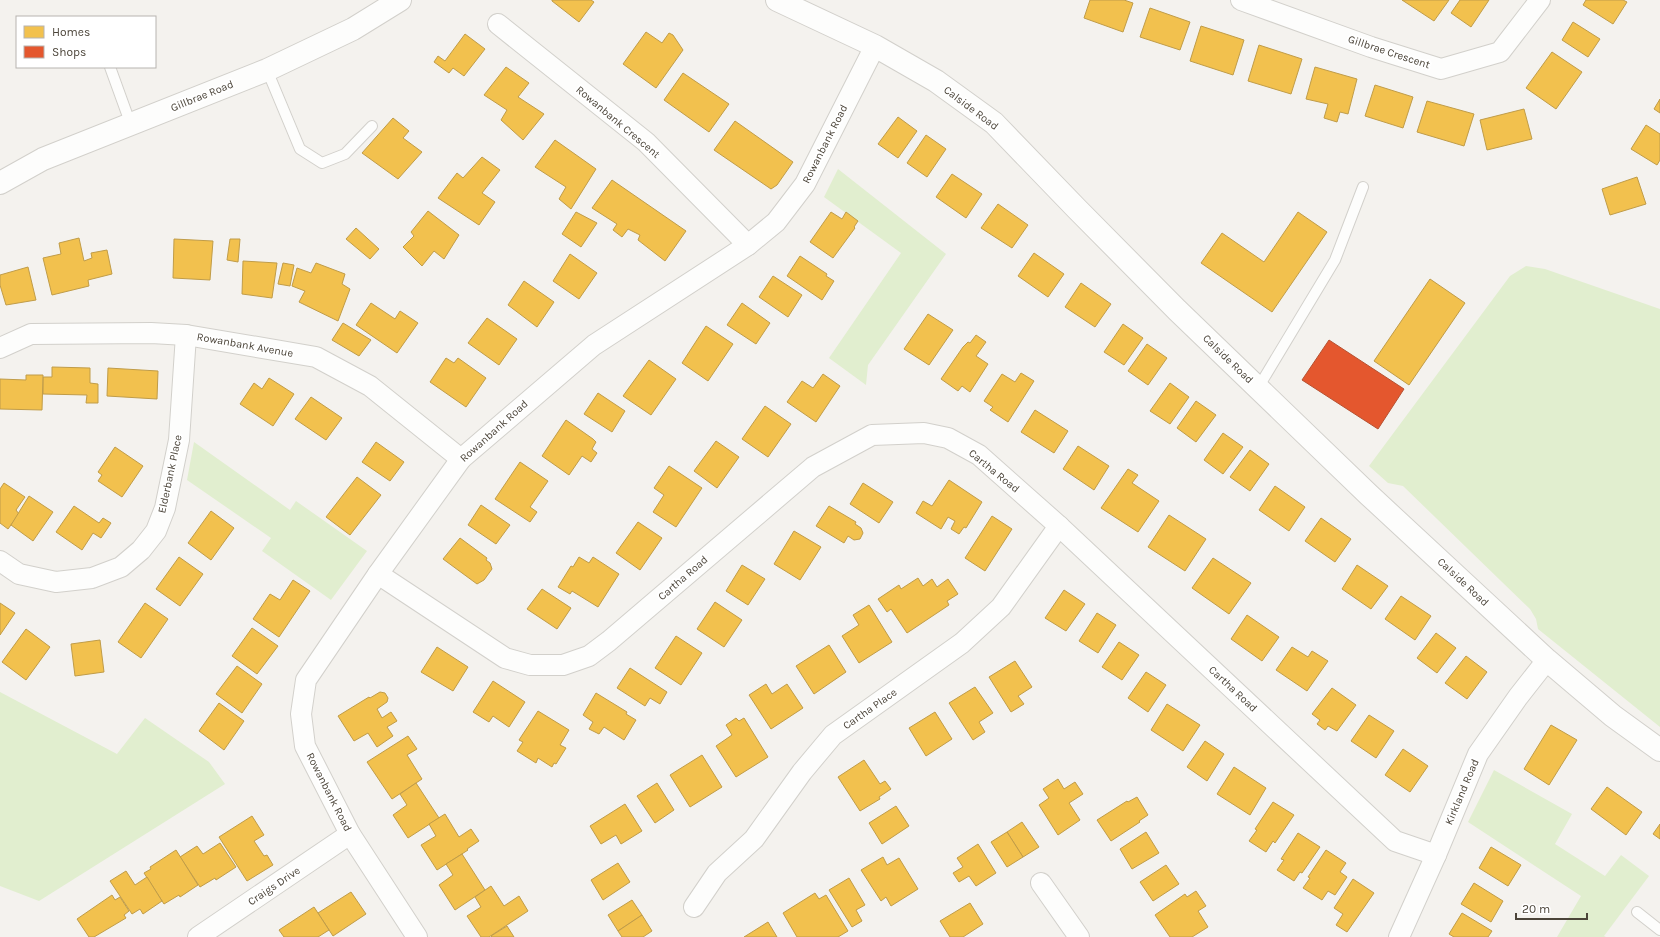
<svg xmlns="http://www.w3.org/2000/svg" width="1660" height="937" font-family="Karla,sans-serif">
<style>
.green{fill:#e1eecf}
.homes{fill:#f2c14e;stroke:#c09c48}
.shops{fill:#e4572e;stroke:#b65131}
.lines{fill:none;stroke-linecap:round;stroke-linejoin:round}
.service-casing{stroke:#d2d0cb;stroke-width:12}
.minor-casing{stroke:#d2d0cb;stroke-width:22}
.tertiary-casing{stroke:#d2d0cb;stroke-width:24}
.service{stroke:#fdfdfc;stroke-width:10}
.minor{stroke:#fdfdfc;stroke-width:20}
.tertiary{stroke:#fdfdfc;stroke-width:22}
.labels{text-anchor:middle;dominant-baseline:central;stroke-width:4;stroke-linejoin:round;paint-order:stroke}
.street-label{font-size:11px;fill:#4b4439;stroke:#fff}
</style>
<rect width="100%" height="100%" fill="#f4f2ee"/>
<g class="green">
<path d="M838 169 946 254 868 365 866 385 829 358 901 253 824 197Z"/>
<path d="M1526 266 1545 269 1660 309V727L1538 629 1536 619 1530 609 1403 486 1388 483 1369 466 1510 276Z"/>
<path d="M194 442 290 510 296 501 367 551 331 600 262 551 271 538 187 480Z"/>
<path d="M0 692 117 754 145 718 209 762 225 784 39 901 0 886Z"/>
<path d="M1494 770 1572 814 1555 844 1605 876 1621 855 1649 876 1604 936 1606 937H1557L1581 896 1468 822Z"/>
</g>
<g class="homes">
<path d="M552 0H591L594 2 579 22 552 1Z"/>
<path d="M1090 0H1124L1133 3 1123 32 1084 18Z"/>
<path d="M1402 0H1449L1434 21Z"/>
<path d="M1460 0H1489L1471 27 1451 13Z"/>
<path d="M1586 0H1623L1627 2 1613 24 1583 5Z"/>
<path d="M1150 8 1190 22 1180 50 1140 37Z"/>
<path d="M1573 22 1600 39 1588 57 1562 40Z"/>
<path d="M1201 26 1244 40 1233 75 1190 61Z"/>
<path d="M646 32 662 43 669 33 673 35 683 50 656 88 623 64Z"/>
<path d="M465 34 485 49 464 76 453 68 449 73 434 62 438 56 445 61Z"/>
<path d="M1259 45 1302 59 1291 94 1248 81Z"/>
<path d="M1552 52 1582 72 1556 109 1526 88Z"/>
<path d="M506 67 529 83 518 97 544 114 523 140 501 120 507 110 484 95Z"/>
<path d="M1315 67 1357 79 1348 114 1340 112 1337 122 1324 118 1328 104 1306 99Z"/>
<path d="M683 73 729 104 709 132 664 100Z"/>
<path d="M1375 85 1413 97 1403 128 1365 116Z"/>
<path d="M1660 99V113L1654 109Z"/>
<path d="M1427 101 1474 114 1464 146 1417 132Z"/>
<path d="M1524 109 1532 139 1487 150 1480 120Z"/>
<path d="M898 117 917 131 898 158 878 144Z"/>
<path d="M393 118 409 131 403 138 422 152 398 179 362 153Z"/>
<path d="M735 121 793 162 777 185 771 189 714 150Z"/>
<path d="M1646 125 1660 134V160L1657 165 1631 149Z"/>
<path d="M926 135 946 149 927 177 907 163Z"/>
<path d="M555 140 596 169 571 209 559 199 566 187 535 167Z"/>
<path d="M482 157 500 170 482 193 495 202 479 225 438 198 457 173 463 178Z"/>
<path d="M952 174 982 194 966 218 936 197Z"/>
<path d="M1637 177 1646 204 1610 215 1602 189Z"/>
<path d="M612 180 686 231 665 261 638 240 640 235 628 229 622 237 613 230 617 224 592 208Z"/>
<path d="M998 204 1028 225 1012 248 981 228Z"/>
<path d="M428 211 459 235 444 259 434 251 422 266 403 247 414 236 411 232Z"/>
<path d="M576 212 597 223 581 247 562 234Z"/>
<path d="M831 212 842 219 846 212 858 221 854 227 855 228 833 258 810 242Z"/>
<path d="M1298 212 1327 232 1272 312 1201 263 1222 233 1264 262Z"/>
<path d="M356 228 379 249 370 259 346 239Z"/>
<path d="M79 238 84 261 92 258 91 253 107 250 112 274 88 280 89 286 52 295 43 258 61 254 59 243Z"/>
<path d="M174 239 213 241 210 280 173 278Z"/>
<path d="M230 239H240L238 262 227 260Z"/>
<path d="M1034 253 1064 274 1048 297 1018 276Z"/>
<path d="M570 254 597 273 579 299 553 281Z"/>
<path d="M800 256 827 274 826 276 834 281 822 300 787 276Z"/>
<path d="M243 261 277 263 272 298 242 294Z"/>
<path d="M283 263 294 265 290 286 278 284Z"/>
<path d="M316 263 345 274 342 284 350 289 338 321 299 302 305 291 292 286 297 268 311 273Z"/>
<path d="M28 267 36 300 6 305 0 285V275Z"/>
<path d="M773 276 802 295 788 317 759 297Z"/>
<path d="M1430 279 1465 303 1409 385 1374 361Z"/>
<path d="M524 281 554 302 537 327 508 305Z"/>
<path d="M1081 283 1111 304 1095 327 1065 307Z"/>
<path d="M371 303 395 319 400 311 418 323 397 353 356 325Z"/>
<path d="M742 303 770 323 756 344 727 325Z"/>
<path d="M928 314 953 330 929 365 904 349Z"/>
<path d="M487 318 517 339 499 365 468 343Z"/>
<path d="M343 323 371 340 359 356 332 340Z"/>
<path d="M1123 324 1143 338 1124 365 1104 352Z"/>
<path d="M706 326 733 344 708 381 682 363Z"/>
<path d="M976 335 986 342 976 356 988 364 970 392 962 386 958 391 941 379 963 347 968 342 970 343Z"/>
<path d="M1147 344 1167 358 1148 385 1128 371Z"/>
<path d="M446 358 454 363 458 358 486 378 466 407 430 382Z"/>
<path d="M649 360 676 379 651 415 623 396Z"/>
<path d="M52 367 90 368V383L98 384V403H86L87 395 43 394V377H52Z"/>
<path d="M108 368 158 371 157 399 107 396Z"/>
<path d="M1021 373 1034 381 1008 422 990 410 993 407 984 401 1002 374 1015 382Z"/>
<path d="M823 374 840 386 816 422 787 402 802 381 813 388Z"/>
<path d="M26 375H43L42 410 0 409V379L26 380Z"/>
<path d="M269 378 294 394 273 426 240 404 254 383 262 389Z"/>
<path d="M1170 383 1189 397 1170 424 1150 411Z"/>
<path d="M598 393 625 411 612 432 584 414Z"/>
<path d="M311 397 342 418 326 440 295 419Z"/>
<path d="M1196 401 1216 415 1196 442 1177 428Z"/>
<path d="M765 406 791 424 768 457 742 439Z"/>
<path d="M1035 410 1068 431 1054 453 1021 432Z"/>
<path d="M566 420 593 439 596 442 592 449 597 453 591 462 582 456 569 475 542 456Z"/>
<path d="M1223 433 1243 447 1223 474 1204 460Z"/>
<path d="M716 441 739 457 717 488 694 471Z"/>
<path d="M376 442 404 462 390 481 362 462Z"/>
<path d="M1078 446 1109 466 1094 490 1063 469Z"/>
<path d="M115 447 143 466 122 497 98 481 102 475 98 472Z"/>
<path d="M1250 450 1269 464 1250 491 1230 477Z"/>
<path d="M520 462 548 481 530 507 537 512 530 522 495 499Z"/>
<path d="M669 466 702 488 676 527 653 512 664 495 654 488Z"/>
<path d="M1128 469 1138 475 1132 483 1159 501 1138 532 1101 508Z"/>
<path d="M357 477 381 495 350 535 326 517Z"/>
<path d="M949 480 982 502 966 528 964 527 959 534 951 529 955 521 948 517 941 529 916 513 923 501 932 506Z"/>
<path d="M4 483 25 497 16 510 19 514 8 529 0 523V489Z"/>
<path d="M863 483 893 502 879 523 850 504Z"/>
<path d="M1275 486 1305 507 1289 531 1259 510Z"/>
<path d="M29 496 53 512 33 541 11 525Z"/>
<path d="M481 505 510 525 496 544 468 525Z"/>
<path d="M74 506 99 523 103 518 111 523 101 538 93 533 82 550 56 532Z"/>
<path d="M829 506 856 522 855 524 861 528 863 533 860 539 854 540 848 536 844 543 816 526Z"/>
<path d="M211 511 234 528 211 560 188 543Z"/>
<path d="M1169 515 1206 539 1185 571 1148 547Z"/>
<path d="M992 516 1012 529 985 571 965 558Z"/>
<path d="M1321 518 1351 539 1335 562 1305 541Z"/>
<path d="M638 522 662 538 640 570 616 553Z"/>
<path d="M794 531 821 547 800 580 774 564Z"/>
<path d="M460 538 487 558 486 560 490 563 492 569 484 580 477 584 443 559Z"/>
<path d="M179 557 203 574 180 606 156 589Z"/>
<path d="M579 557 589 563 593 557 619 574 598 607 572 591 570 594 558 587 571 566 573 567Z"/>
<path d="M1213 558 1251 583 1229 614 1192 588Z"/>
<path d="M742 565 765 579 748 605 726 591Z"/>
<path d="M1357 565 1388 586 1371 609 1342 589Z"/>
<path d="M918 578 923 586 932 579 937 587 948 579 958 594 947 601 949 605 907 633 891 609 887 612 878 599 899 585 901 589Z"/>
<path d="M293 580 310 591 279 637 253 619 270 594 280 600Z"/>
<path d="M542 589 571 608 557 629 527 609Z"/>
<path d="M1064 590 1085 604 1066 631 1045 618Z"/>
<path d="M1401 596 1431 616 1415 640 1385 619Z"/>
<path d="M715 602 742 620 724 647 697 629Z"/>
<path d="M0 603 15 613 0 635Z"/>
<path d="M145 603 168 619 141 658 118 642Z"/>
<path d="M869 605 892 642 859 663 842 636 859 625 853 615Z"/>
<path d="M1097 613 1116 625 1098 653 1079 641Z"/>
<path d="M1247 615 1279 637 1262 661 1231 639Z"/>
<path d="M252 628 278 646 257 674 232 656Z"/>
<path d="M26 629 50 647 26 680 2 662Z"/>
<path d="M1436 633 1456 648 1437 673 1417 658Z"/>
<path d="M676 636 702 653 681 685 655 668Z"/>
<path d="M100 640 104 672 75 676 71 644Z"/>
<path d="M1119 642 1139 655 1122 680 1102 667Z"/>
<path d="M829 645 846 672 814 694 796 666Z"/>
<path d="M437 647 468 667 453 691 421 672Z"/>
<path d="M1292 647 1308 657 1312 651 1328 661 1307 691 1276 670Z"/>
<path d="M1466 656 1487 672 1467 699 1445 683Z"/>
<path d="M1015 661 1032 687 1018 696 1024 704 1011 712 989 677Z"/>
<path d="M237 666 262 684 242 713 216 694Z"/>
<path d="M630 668 667 692 660 704 650 698 645 706 617 688Z"/>
<path d="M1146 672 1166 685 1148 712 1128 698Z"/>
<path d="M493 681 525 702 509 727 493 716 489 722 473 712Z"/>
<path d="M766 684 772 694 787 684 803 708 771 729 749 695Z"/>
<path d="M975 687 993 713 979 722 985 732 973 740 949 703Z"/>
<path d="M1332 688 1356 705 1337 731 1328 726 1325 730 1317 724 1320 720 1312 714Z"/>
<path d="M380 692 385 693 388 698 387 702 377 709 382 718 391 712 397 721 387 727 393 736 377 747 368 733 354 741 338 716 369 697 370 698Z"/>
<path d="M596 693 627 712 626 714 636 720 624 740 604 727 599 734 589 729 593 722 583 715Z"/>
<path d="M219 703 244 721 224 750 199 731Z"/>
<path d="M1167 704 1200 725 1183 751 1151 730Z"/>
<path d="M538 711 569 730 560 745 566 748 556 764 554 763 552 767 538 758 536 763 517 751 523 742 519 740Z"/>
<path d="M935 712 952 739 926 756 909 728Z"/>
<path d="M1369 715 1394 731 1376 758 1351 741Z"/>
<path d="M736 718 739 721 744 718 768 757 736 777 716 746 732 735 726 725Z"/>
<path d="M1551 725 1577 740 1549 785 1524 769Z"/>
<path d="M408 736 417 749 407 755 422 779 392 799 367 762Z"/>
<path d="M1205 741 1224 754 1207 781 1187 767Z"/>
<path d="M1403 749 1428 766 1410 792 1385 775Z"/>
<path d="M702 755 722 787 690 807 670 775Z"/>
<path d="M864 760 880 784 885 781 891 789 879 797 880 799 860 811 838 777Z"/>
<path d="M1234 767 1266 788 1250 815 1217 794Z"/>
<path d="M1058 779 1064 789 1075 782 1083 794 1069 803 1080 820 1058 835 1039 805 1049 798 1043 789Z"/>
<path d="M416 783 439 818 408 838 393 815 407 805 400 794Z"/>
<path d="M657 783 674 810 655 823 637 796Z"/>
<path d="M1607 787 1642 812 1626 835 1591 809Z"/>
<path d="M1137 797 1148 815 1139 821 1140 822 1111 841 1097 820 1127 801 1128 802Z"/>
<path d="M1273 802 1294 815 1275 843 1273 841 1266 852 1249 841 1257 830 1255 829Z"/>
<path d="M625 804 642 831 621 844 616 835 601 844 590 826Z"/>
<path d="M896 806 909 826 882 844 869 823Z"/>
<path d="M445 814 459 837 471 829 479 841 467 849 468 850 437 870 421 845 436 836 429 824Z"/>
<path d="M252 816 264 835 254 841 264 856 267 855 273 865 247 881 219 837Z"/>
<path d="M1022 822 1039 847 1023 857 1007 832Z"/>
<path d="M1660 824V839L1653 834Z"/>
<path d="M1007 832 1023 857 1007 867 991 842Z"/>
<path d="M1146 832 1159 853 1132 869 1120 849Z"/>
<path d="M1298 833 1320 847 1302 873 1300 872 1294 881 1277 870 1284 860 1281 859Z"/>
<path d="M220 843 236 867 216 880 215 878 200 887 180 857 197 846 203 854Z"/>
<path d="M978 844 996 873 976 886 969 876 959 882 953 873 963 867 957 858Z"/>
<path d="M1491 847 1521 865 1508 886 1479 868Z"/>
<path d="M176 850 198 885 180 897 179 895 164 904 144 873 151 869 150 867Z"/>
<path d="M1326 850 1346 863 1340 872 1347 877 1335 895 1328 891 1322 900 1303 888 1310 878 1308 877Z"/>
<path d="M462 854 485 890 455 910 439 885 453 875 446 864Z"/>
<path d="M883 857 887 865 899 858 918 889 891 906 886 897 881 901 861 870Z"/>
<path d="M618 863 630 882 603 900 591 880Z"/>
<path d="M1166 865 1179 884 1153 901 1140 882Z"/>
<path d="M126 871 135 885 147 877 162 901 143 914 140 909 132 914 110 881Z"/>
<path d="M849 878 865 905 856 910 862 921 852 927 829 890Z"/>
<path d="M1353 879 1374 893 1347 932 1336 925 1343 914 1334 908Z"/>
<path d="M1474 883 1503 901 1491 922 1461 904Z"/>
<path d="M491 886 504 906 519 896 528 911 489 937H481L467 916 481 907 475 897Z"/>
<path d="M1196 891 1206 906 1198 911 1208 927 1192 937H1170L1155 915 1185 894 1187 897Z"/>
<path d="M351 892 366 914 333 936 318 913Z"/>
<path d="M815 893 819 899 826 895 848 931 838 937H797L783 913Z"/>
<path d="M112 895 115 900 120 897 129 911 124 915 126 918 94 937H89L77 919Z"/>
<path d="M632 900 642 915 618 931 608 915Z"/>
<path d="M970 903 983 924 963 937H950L940 921Z"/>
<path d="M314 907 329 930 318 937H284L279 930Z"/>
<path d="M1462 913 1492 931 1488 937H1454L1449 934Z"/>
<path d="M642 915 652 931 643 937H622L618 931Z"/>
<path d="M768 922 777 937H744Z"/>
<path d="M507 926 514 937H492L491 936Z"/>
</g>
<path class="shops" d="M1329 340 1404 389 1378 429 1302 380Z"/>
<g class="lines">
<defs>
<g id="service">
<path d="M110 67 131 125"/>
<path d="M267 70 300 149 322 163 345 154 372 126"/>
<path d="M1258 388 1335 260 1363 187"/>
<path d="M1637 912 1660 930"/>
</g>
<g id="minor">
<path d="M1241 0 1371 47 1441 69 1500 52 1540 0"/>
<path d="M498 24 646 142 748 245"/>
<path d="M0 348 31 334 151 333 186 335 316 357 370 386 461 459"/>
<path d="M0 561 19 574 56 582 92 578 121 567 141 550 156 531 165 508 179 440 186 335"/>
<path d="M378 574 505 658 530 665H563L589 656 609 641 813 467 872 435 924 433 948 438 979 455 1059 526 1395 841 1436 855"/>
<path d="M1041 883 1079 937"/>
<path d="M694 907 717 873 754 839 802 772 833 735 962 643 1001 607 1059 526"/>
<path d="M198 937 350 834"/>
<path d="M417 937 350 834 305 746 301 714 306 680 378 574 461 459 594 345 748 245 776 222 805 184 875 46"/>
<path d="M1399 937 1436 855 1478 754 1518 697 1547 660"/>
</g>
<g id="tertiary">
<path d="M777 0 875 46 936 81 994 123 1077 209 1177 310 1369 495 1547 660 1613 716 1660 750"/>
<path d="M0 183 43 159 267 70 353 29 400 0"/>
</g>
</defs>
<use href="#service" class="service-casing"/>
<use href="#minor" class="minor-casing"/>
<use href="#tertiary" class="tertiary-casing"/>
<use href="#service" class="service"/>
<use href="#minor" class="minor"/>
<use href="#tertiary" class="tertiary"/>
</g>
<g class="labels">
<g class="street-label">
<text transform="translate(1389 52) rotate(18)">Gillbrae Crescent</text>
<text transform="translate(202 96) rotate(-22)">Gillbrae Road</text>
<text transform="translate(971 108) rotate(37)">Calside Road</text>
<text transform="translate(618 122) rotate(40)">Rowanbank Crescent</text>
<text transform="translate(825 144) rotate(-63)">Rowanbank Road</text>
<text transform="translate(245 345) rotate(10)">Rowanbank Avenue</text>
<text transform="translate(1228 359) rotate(44)">Calside Road</text>
<text transform="translate(494 431) rotate(-42)">Rowanbank Road</text>
<text transform="translate(994 471) rotate(39)">Cartha Road</text>
<text transform="translate(170 474) rotate(-78)">Elderbank Place</text>
<text transform="translate(683 578) rotate(-41)">Cartha Road</text>
<text transform="translate(1463 582) rotate(43)">Calside Road</text>
<text transform="translate(1233 689) rotate(43)">Cartha Road</text>
<text transform="translate(870 709) rotate(-35)">Cartha Place</text>
<text transform="translate(329 792) rotate(63)">Rowanbank Road</text>
<text transform="translate(1462 792) rotate(-67)">Kirkland Road</text>
<text transform="translate(274 886) rotate(-34)">Craigs Drive</text>
</g>
</g>
<rect x="16" y="16" width="140" height="52" fill="#ffffff" stroke="#b7b4b0"/>
<rect x="24" y="26" width="20" height="12" fill="#f2c14e" stroke="#b7b4b0"/>
<text x="52" y="36" font-size="12" fill="#4b4439">Homes</text>
<rect x="24" y="46" width="20" height="12" fill="#e4572e" stroke="#b7b4b0"/>
<text x="52" y="56" font-size="12" fill="#4b4439">Shops</text>
<path d="M1516 913v6h71v-6" fill="none" stroke="#4b4439" stroke-width="2"/>
<text x="1522" y="913" font-size="12" fill="#4b4439" stroke="#ffffff" stroke-width="3" paint-order="stroke">20 m</text>
</svg>
